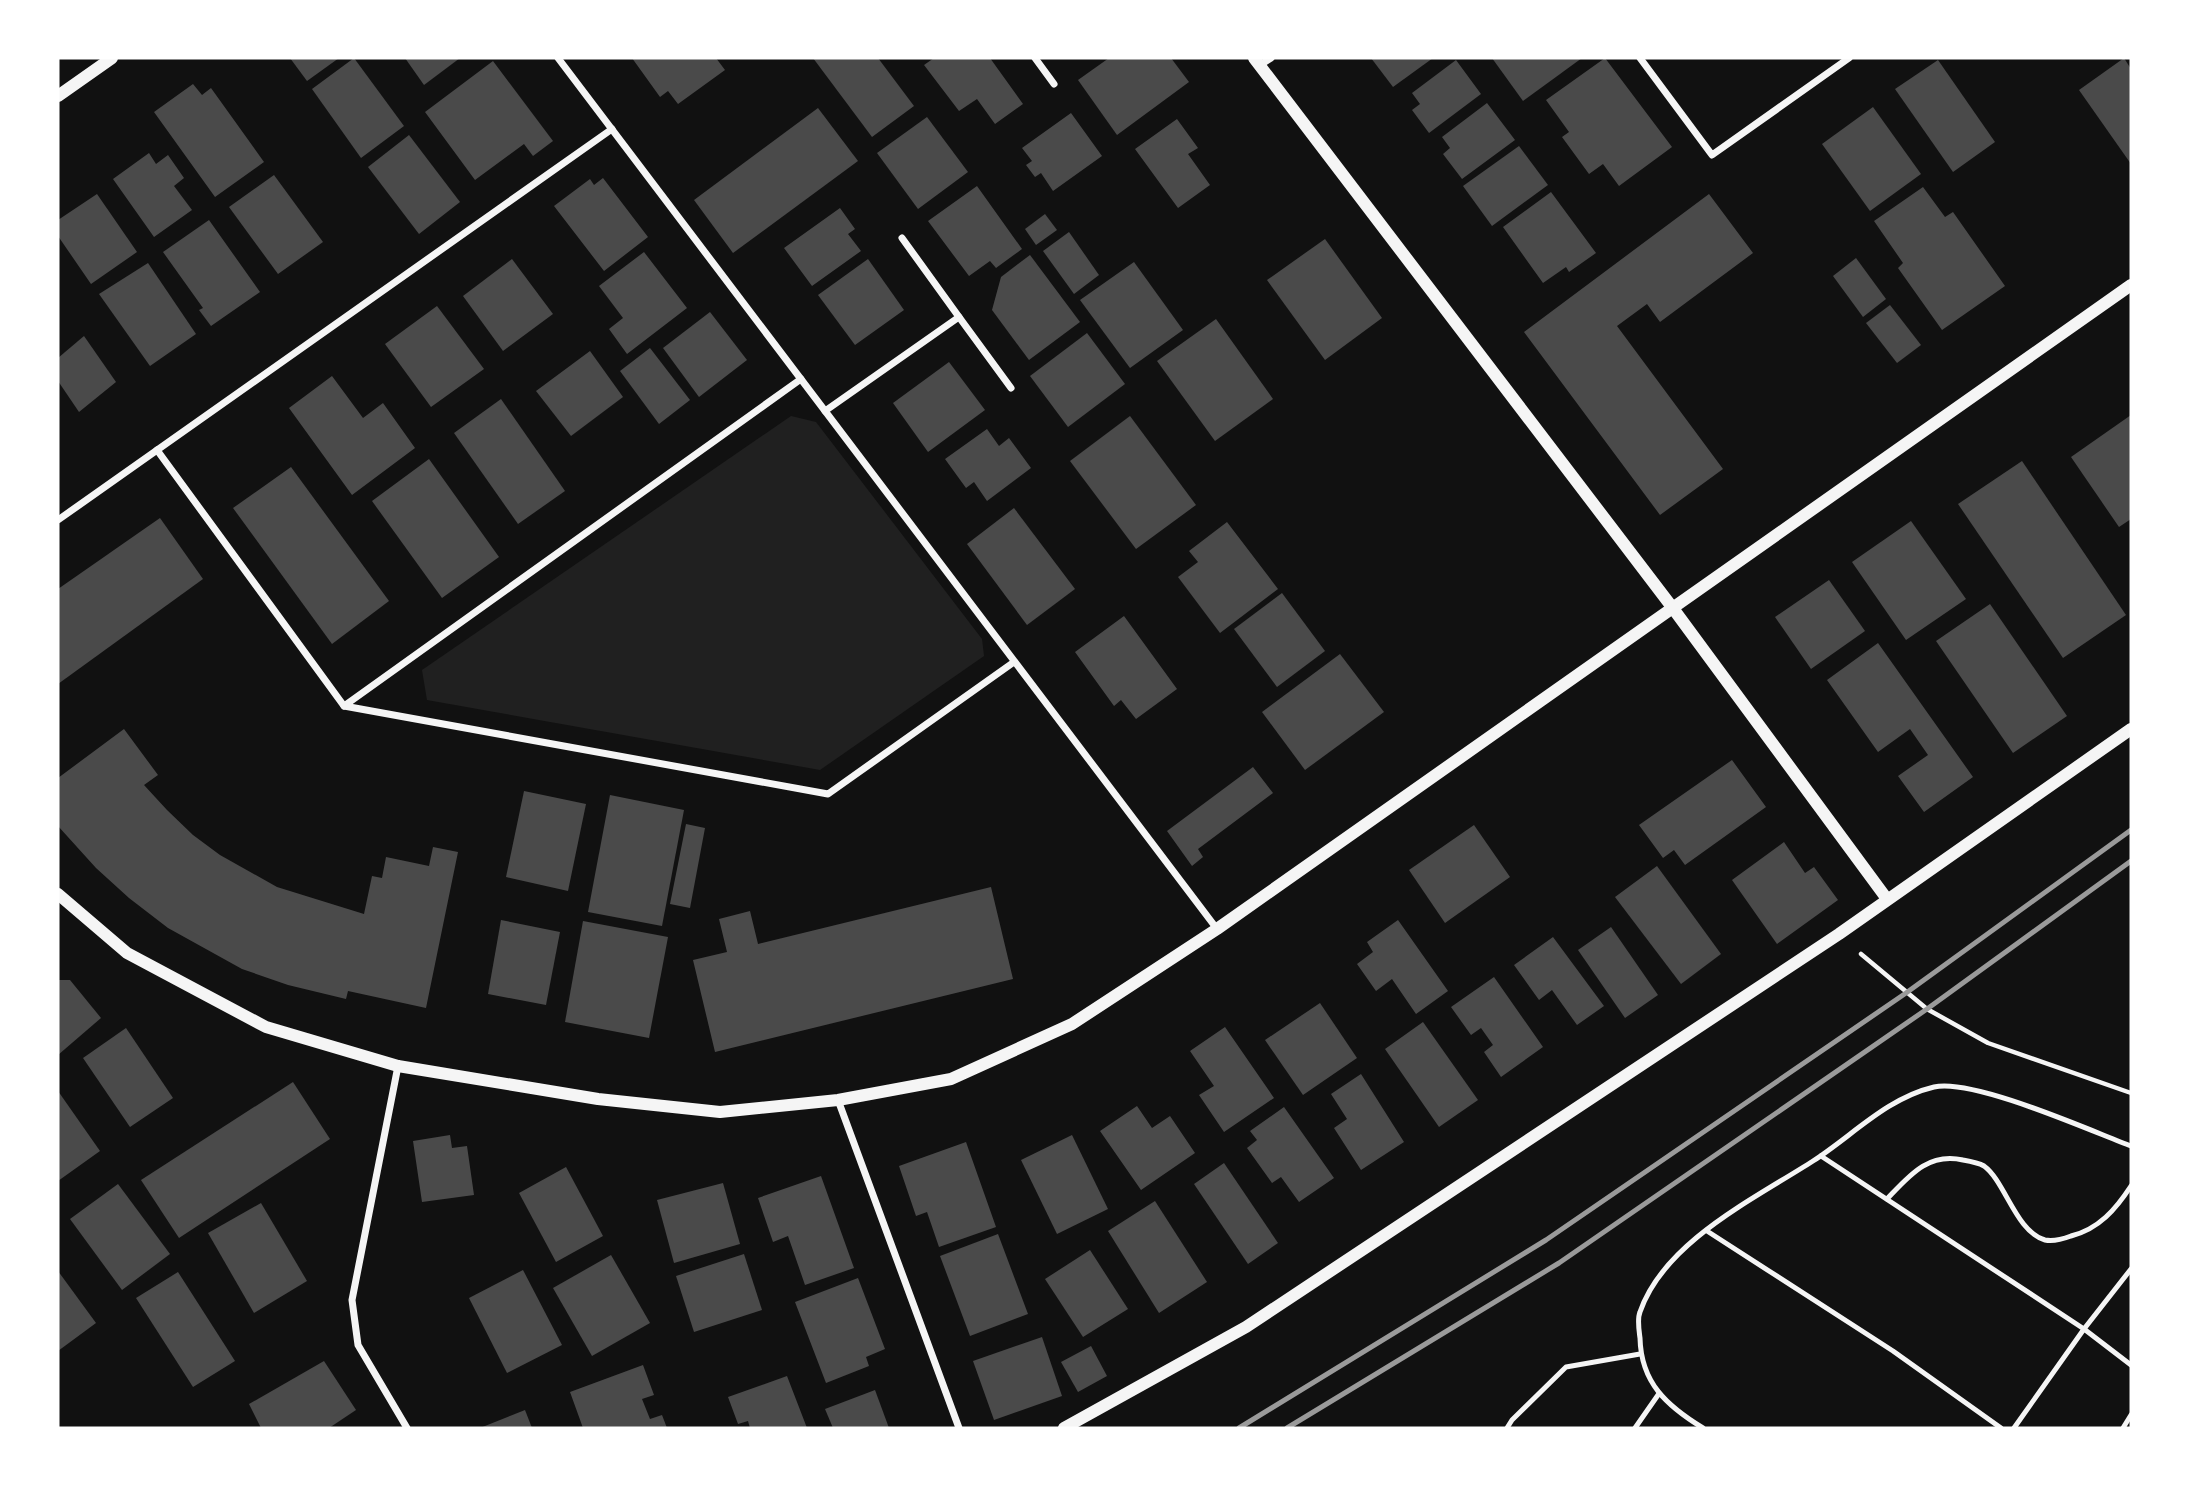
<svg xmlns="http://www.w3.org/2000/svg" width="2189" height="1486" font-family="'Roboto Serif',serif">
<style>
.green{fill:#202020}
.building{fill:#4a4a4a}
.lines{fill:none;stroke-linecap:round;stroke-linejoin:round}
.path{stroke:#f5f5f5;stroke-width:4.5}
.service{stroke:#f5f5f5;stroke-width:5}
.minor{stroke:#f5f5f5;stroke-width:7}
.tertiary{stroke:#f5f5f5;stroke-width:12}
.rail{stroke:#9a9a9a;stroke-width:5}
</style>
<rect width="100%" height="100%" fill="#111"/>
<path class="green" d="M791 416 816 422 982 639 984 656 820 770 427 700 422 670Z"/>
<g class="building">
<path d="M290 58H339L307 81Z"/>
<path d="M354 58 404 126 361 158 312 89Z"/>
<path d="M405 58H460L424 85Z"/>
<path d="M632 58H716L725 70 678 104 668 91 660 97Z"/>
<path d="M813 58H878L914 106 872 137Z"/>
<path d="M934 58H990L1023 104 995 124 977 99 959 111 924 65Z"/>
<path d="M1109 58H1171L1189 82 1117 135 1078 80Z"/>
<path d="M1371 58H1433L1393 87Z"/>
<path d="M1492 58H1582L1523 101Z"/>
<path d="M1605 58 1672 147 1619 186 1603 164 1589 174 1562 137 1569 132 1546 100Z"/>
<path d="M2124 58 2131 69V164L2079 90Z"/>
<path d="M1456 60 1481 94 1429 133 1412 110 1420 104 1412 93Z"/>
<path d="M1938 60 1995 142 1953 172 1895 89Z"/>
<path d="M493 61 553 141 533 156 524 144 475 180 425 112Z"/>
<path d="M193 84 202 95 211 88 264 162 215 197 154 112Z"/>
<path d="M1487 103 1515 140 1462 179 1443 154 1450 148 1442 137Z"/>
<path d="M1873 107 1921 174 1870 211 1822 144Z"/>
<path d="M818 108 858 161 733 253 694 200Z"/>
<path d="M1071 113 1102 156 1053 191 1041 173 1035 177 1026 165 1032 161 1022 148Z"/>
<path d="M927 117 968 172 918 209 877 153Z"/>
<path d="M1177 119 1198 148 1188 154 1210 185 1178 208 1135 149Z"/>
<path d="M409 135 460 202 419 234 368 167Z"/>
<path d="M1519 146 1548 185 1492 226 1463 186Z"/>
<path d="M149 153 156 164 168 155 184 178 174 186 192 210 154 237 113 179Z"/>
<path d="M274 175 323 242 278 274 229 207Z"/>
<path d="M603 178 648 237 604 271 554 206 590 179 594 185Z"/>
<path d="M977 186 1022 249 996 268 990 261 969 276 928 221Z"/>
<path d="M1923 187 1945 217 1953 212 2005 286 1942 330 1898 268 1903 263 1874 221Z"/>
<path d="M1551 192 1596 253 1569 272 1566 267 1543 283 1503 227Z"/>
<path d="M97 194 137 252 91 284 58 236V220Z"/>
<path d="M1709 194 1753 253 1660 322 1647 304 1617 326 1723 469 1660 515 1524 332Z"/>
<path d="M840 208 855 229 848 234 861 251 812 286 784 248Z"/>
<path d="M1045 214 1057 230 1036 245 1025 229Z"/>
<path d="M209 220 260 292 211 326 199 310 203 308 163 252Z"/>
<path d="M1069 232 1099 275 1074 294 1043 251Z"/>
<path d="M1325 239 1382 318 1325 360 1267 280Z"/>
<path d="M644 252 687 308 627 354 609 329 623 318 599 286Z"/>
<path d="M1030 255 1080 322 1029 360 992 310 1001 277Z"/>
<path d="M1856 258 1886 299 1863 317 1833 276Z"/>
<path d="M512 259 553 314 503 351 463 296Z"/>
<path d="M868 259 904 310 855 345 818 295Z"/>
<path d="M1134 262 1183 330 1130 368 1080 300Z"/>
<path d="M148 263 196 334 150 366 99 294Z"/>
<path d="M1890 305 1921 345 1897 363 1866 323Z"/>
<path d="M437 306 484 369 431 407 385 344Z"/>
<path d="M710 312 747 360 699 397 663 348Z"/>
<path d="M1216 319 1273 399 1215 441 1157 361Z"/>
<path d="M1087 333 1125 384 1068 427 1030 376Z"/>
<path d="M84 336 116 382 79 412 58 381V358Z"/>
<path d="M650 348 690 400 659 424 620 371Z"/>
<path d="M590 351 623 397 571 436 536 391Z"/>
<path d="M949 362 985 410 928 452 893 403Z"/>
<path d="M332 376 363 418 383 403 415 448 352 495 289 408Z"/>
<path d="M501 399 565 491 518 524 454 433Z"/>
<path d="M2131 415V519L2119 527 2071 457Z"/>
<path d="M1130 416 1196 505 1136 549 1070 461Z"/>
<path d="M987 429 999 446 1009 438 1031 468 987 501 974 482 966 488 945 459Z"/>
<path d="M429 459 499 557 442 598 372 501Z"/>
<path d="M2022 461 2126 615 2063 658 1958 504Z"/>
<path d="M291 467 389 601 332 644 233 508Z"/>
<path d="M1014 508 1075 589 1027 625 967 544Z"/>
<path d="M160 518 203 579 58 684V589Z"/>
<path d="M1911 521 1966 599 1906 640 1852 562Z"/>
<path d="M1227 522 1278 589 1220 633 1178 577 1198 562 1189 551Z"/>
<path d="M1829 580 1865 631 1811 669 1775 617Z"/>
<path d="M1282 593 1325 651 1277 687 1234 629Z"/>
<path d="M1990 604 2067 716 2013 753 1936 641Z"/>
<path d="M1124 616 1177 689 1136 719 1121 700 1114 706 1075 652Z"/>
<path d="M1878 643 1973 777 1924 812 1898 776 1928 755 1910 729 1878 752 1827 680Z"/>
<path d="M1340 654 1384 712 1305 770 1262 712Z"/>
<path d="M124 729 158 775 144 785 167 810 193 835 220 855 277 887 364 914 372 876 382 878 386 857 429 866 433 847 458 852 426 1008 348 991 346 999 288 985 242 969 168 928 129 898 96 868 58 826V778Z"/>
<path d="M1732 760 1766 807 1685 865 1674 850 1663 858 1639 825Z"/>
<path d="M1253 767 1273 793 1198 849 1203 857 1192 866 1167 831Z"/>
<path d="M524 791 586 804 568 891 506 877Z"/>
<path d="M610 795 684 810 662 926 588 912Z"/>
<path d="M686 824 705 828 690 908 670 904Z"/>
<path d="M1474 825 1510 877 1445 923 1409 870Z"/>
<path d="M1784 842 1805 873 1814 867 1838 900 1777 944 1732 880Z"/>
<path d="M1657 866 1721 954 1681 984 1615 897Z"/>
<path d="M991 887 1013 979 715 1052 693 960 727 952 719 919 750 911 758 944Z"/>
<path d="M501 920 560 932 546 1005 488 994Z"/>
<path d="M1398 920 1448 991 1416 1014 1392 979 1376 991 1357 964 1373 952 1367 942Z"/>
<path d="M583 921 668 937 649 1038 565 1022Z"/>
<path d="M1611 927 1658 995 1625 1018 1578 950Z"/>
<path d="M1553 937 1604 1006 1577 1025 1552 990 1539 1000 1514 965Z"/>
<path d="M1494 977 1543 1047 1501 1077 1484 1052 1493 1045 1481 1028 1471 1035 1451 1007Z"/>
<path d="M58 980H70L101 1018 58 1055Z"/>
<path d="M1320 1003 1357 1058 1303 1095 1265 1040Z"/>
<path d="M1423 1022 1478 1100 1439 1127 1385 1049Z"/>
<path d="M1225 1027 1274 1098 1224 1132 1199 1095 1214 1086 1190 1051Z"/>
<path d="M126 1028 173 1098 130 1127 83 1058Z"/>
<path d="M1361 1074 1404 1142 1361 1170 1334 1128 1347 1119 1331 1094Z"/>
<path d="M293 1082 330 1139 179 1238 141 1180Z"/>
<path d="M58 1091 100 1151 58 1181Z"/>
<path d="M1137 1106 1152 1128 1170 1116 1195 1153 1141 1190 1100 1131Z"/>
<path d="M1284 1107 1334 1178 1299 1202 1281 1177 1272 1183 1247 1148 1257 1140 1250 1131Z"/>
<path d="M450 1135 452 1148 467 1146 474 1195 422 1202 413 1141Z"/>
<path d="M1072 1135 1108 1209 1057 1234 1021 1160Z"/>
<path d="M966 1142 996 1227 939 1247 927 1212 916 1216 899 1166Z"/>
<path d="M1224 1163 1278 1243 1248 1264 1194 1184Z"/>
<path d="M566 1167 603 1236 556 1262 519 1193Z"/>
<path d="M821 1176 854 1268 805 1285 788 1236 773 1242 758 1198Z"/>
<path d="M723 1183 740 1244 674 1263 657 1200Z"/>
<path d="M118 1184 170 1254 122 1290 70 1219Z"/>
<path d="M1155 1201 1207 1282 1159 1313 1108 1231Z"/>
<path d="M261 1203 307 1281 254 1313 208 1233Z"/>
<path d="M998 1234 1028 1314 970 1336 940 1256Z"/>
<path d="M1090 1250 1128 1309 1083 1337 1045 1279Z"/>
<path d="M744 1254 762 1310 694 1332 676 1276Z"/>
<path d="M611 1255 650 1323 592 1356 553 1288Z"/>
<path d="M523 1270 562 1345 507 1373 469 1298Z"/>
<path d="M58 1271 96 1323 58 1351Z"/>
<path d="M178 1272 235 1361 193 1387 136 1298Z"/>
<path d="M858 1278 885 1349 866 1357 869 1366 826 1383 795 1302Z"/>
<path d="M1042 1337 1062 1396 994 1420 973 1361Z"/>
<path d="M1091 1346 1107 1376 1078 1392 1061 1362Z"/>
<path d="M324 1361 356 1410 329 1428H261L249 1404Z"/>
<path d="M643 1365 654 1395 642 1399 650 1419 662 1415 667 1428H583L570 1392Z"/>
<path d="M787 1376 807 1428H750L748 1421 738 1424 728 1397Z"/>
<path d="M875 1390 889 1428H833L825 1409Z"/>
<path d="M525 1410 532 1428H480Z"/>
</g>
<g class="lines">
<path class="path" d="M1861 954 1927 1009 1988 1043 2131 1093"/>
<g class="service">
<path d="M1821 1156 2084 1329 2131 1365"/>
<path d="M1887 1199C1909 1176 1928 1152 1963 1160 1969 1161 1979 1163 1984 1166 2005 1181 2016 1232 2045 1240 2054 1242 2063 1239 2071 1236 2099 1229 2116 1209 2131 1186"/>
<path d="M1707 1231 1893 1351 2001 1428"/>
<path d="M1507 1428 1512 1420 1566 1367 1640 1354"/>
<path d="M1635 1428 1658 1395"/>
<path d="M1703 1428C1667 1406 1641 1383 1640 1338 1639 1330 1637 1319 1640 1312 1664 1242 1754 1199 1813 1161 1852 1136 1887 1098 1934 1087 1973 1078 2091 1131 2131 1146"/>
<path d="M2014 1428 2084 1329 2131 1269"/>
<path d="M2123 1428 2131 1415"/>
</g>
<g class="minor">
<path d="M558 58 1217 929"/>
<path d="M1035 58 1054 84"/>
<path d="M1640 58 1712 155 1849 58"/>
<path d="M1260 65 1271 58"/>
<path d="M902 238 959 317"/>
<path d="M825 411 959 317 1011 388"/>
<path d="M157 450 344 706 828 794 1014 662"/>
<path d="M58 520 612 129"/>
<path d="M344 706 801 379"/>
<path d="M398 1066 352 1300 358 1345 407 1428"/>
<path d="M838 1100 959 1428"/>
</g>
<g class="tertiary">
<path d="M1254 58 1672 607 1887 899"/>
<path d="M58 96 112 58"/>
<path d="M58 894 127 953 266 1027 398 1066 598 1099 720 1112 838 1100 951 1079 1072 1024 1217 929 2131 285"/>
<path d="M1064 1428 1246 1327 1839 934 2131 729"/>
</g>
<g class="rail">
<path d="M1239 1428 1546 1240 1906 993 2131 830"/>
<path d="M1287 1428 1559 1263 1927 1009 2131 861"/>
</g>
</g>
<rect width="2189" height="1486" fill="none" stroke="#ffffff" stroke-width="119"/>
</svg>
